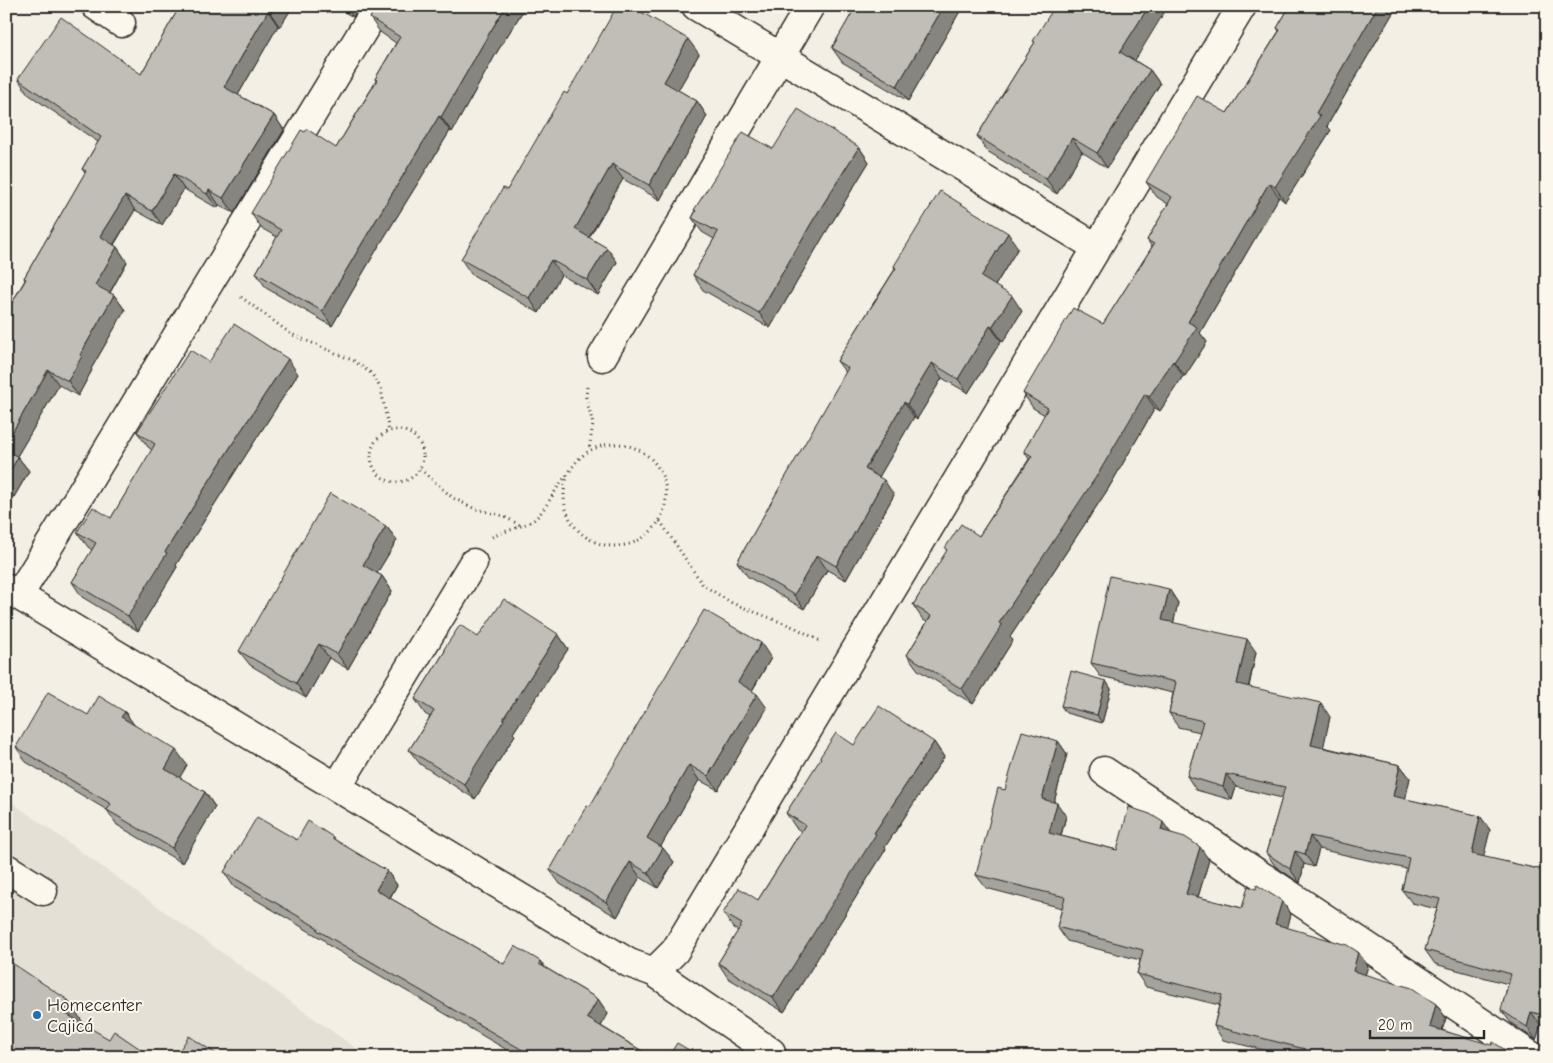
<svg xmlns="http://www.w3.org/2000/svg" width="1553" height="1063" font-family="'Comic Neue',sans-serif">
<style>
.built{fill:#e4e0d6}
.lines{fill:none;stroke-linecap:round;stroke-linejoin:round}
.minor-casing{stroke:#2b2b2b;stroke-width:31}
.path{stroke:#2b2b2b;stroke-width:3;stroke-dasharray:1 4;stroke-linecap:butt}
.minor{stroke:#fbf7ec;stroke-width:28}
.wall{fill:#a5a39d;stroke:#2b2b2b}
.shaded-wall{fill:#86857f;stroke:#2b2b2b}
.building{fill:#c0beb6;stroke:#2b2b2b}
.poi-dot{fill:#1f6fb2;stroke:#fbf7ec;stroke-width:2}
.labels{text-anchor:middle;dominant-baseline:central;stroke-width:4;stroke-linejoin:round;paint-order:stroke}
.poi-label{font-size:18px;fill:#2b2b2b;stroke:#fbf7ec;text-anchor:start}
</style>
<rect width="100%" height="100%" fill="#f3efe4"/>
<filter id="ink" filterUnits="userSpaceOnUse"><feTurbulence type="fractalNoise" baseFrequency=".02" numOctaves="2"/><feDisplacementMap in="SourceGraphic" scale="10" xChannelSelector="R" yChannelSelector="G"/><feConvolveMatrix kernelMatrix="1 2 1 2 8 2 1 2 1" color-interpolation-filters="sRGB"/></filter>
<g filter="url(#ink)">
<path class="built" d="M6 798 368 1057H6Z"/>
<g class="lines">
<defs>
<g id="minor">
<path d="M96 6 121 23"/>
<path d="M696 6 1096 247"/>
<path d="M602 357 810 6"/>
<path d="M6 588 629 963 654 972 771 1052"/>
<path d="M19 595 378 6"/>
<path d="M1104 771 1533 1057"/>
<path d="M337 787 473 563"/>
<path d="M6 868 43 891"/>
<path d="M654 972 675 951 1242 6"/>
</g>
</defs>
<use href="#minor" class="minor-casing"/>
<g class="path">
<path d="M241 297 291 334 354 361 372 374 381 389 389 432"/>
<path d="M587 387 586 397 593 424 589 450"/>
<circle cx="397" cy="456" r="26"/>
<circle cx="615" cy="495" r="51"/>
<path d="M420 469 453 498 473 508 503 516 520 525"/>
<path d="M660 521 703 585 732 603 796 628 822 642"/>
<path d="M492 537C502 532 528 525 535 519 548 507 555 488 567 475"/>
</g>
<use href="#minor" class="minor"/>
</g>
<g class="wall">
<path d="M180 6H293L280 27 278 26 238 95 274 115 284 130 234 213 219 205 217 208 184 189 162 225 135 210 114 245 117 247 127 262 110 293 114 295 125 310 91 369 92 370 78 396 59 385 17 456 29 471 14 497 6 493V313L25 280 24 278 85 173 82 169 98 142 28 94 18 79 141 74Z"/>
<path d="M334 6H360L353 17Z"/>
<path d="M377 6H526L497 52 452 132 450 131 377 249 332 326 266 288 256 273 277 237 261 228 251 213 336 148 376 81 375 79 396 43 380 32 370 18Z"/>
<path d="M843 6H963L908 101 842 62 832 48 853 12Z"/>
<path d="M1290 6H1397L1327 126 1331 130 1285 202 1279 197 1200 333 1207 342 1185 376H1183L1160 411 1155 408 1108 489 1010 637 1013 640 973 704 918 670 907 655 927 622 923 620 913 605 947 551 945 548 979 536 1029 459 1024 451 1045 415 1033 408 1023 393 1103 324 1152 247 1147 240 1168 204 1157 197 1146 182 1227 113 1279 31 1277 28Z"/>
<path d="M1033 41 1134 60 1150 70 1160 84 1107 168 1082 152 1057 194 987 151 977 136 1035 42Z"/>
<path d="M699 54 678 90 697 101 707 116 660 200 623 179 589 238 607 248 617 262 598 295 561 275 539 313 471 274 461 259 507 190 567 94Z"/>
<path d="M859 147 869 162 823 237 770 328 703 290 693 275 714 239 702 232 692 218 695 212 694 210 773 149Z"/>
<path d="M1018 248 995 286 1022 311 1003 342 1001 341 968 393 942 378 917 419 914 417 879 477 894 495 846 580 827 570 804 609 748 577 737 562 846 373 837 361 895 269 894 266Z"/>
<path d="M209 362 298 374 242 461 176 565 177 567 138 631 82 597 72 582 92 550 88 547 77 532 111 518 152 450 148 447 137 432Z"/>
<path d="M386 526 397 540 377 573 382 576 392 591 348 669 329 658 306 698 250 665 239 651Z"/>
<path d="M1169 589 1178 603 1173 623 1256 652 1249 687 1330 717 1323 747 1400 765 1410 778 1405 799 1480 816 1490 830 1483 857 1547 871V1027L1541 1025 1536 1040 1511 1023 1501 1010 1508 984 1435 964 1425 950 1437 909 1412 903 1402 890 1407 869 1319 849 1314 867 1304 864 1300 883 1275 866 1266 853 1282 798 1236 787 1232 800 1196 790 1187 776 1200 732 1178 727 1169 713 1173 693 1100 676 1091 663Z"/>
<path d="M558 634 568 649 513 733 515 735 475 799 420 764 409 750 430 717 425 714 415 699 445 651 444 649 478 637Z"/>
<path d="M771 658 752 691 767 708 718 790 699 780 661 846 674 862 658 888 640 877 617 917 560 884 550 870 590 806Z"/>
<path d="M1106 681 1111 689 1102 723 1066 713 1061 706Z"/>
<path d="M125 712 134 725 187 765 179 778 205 792 215 807 182 863 117 825 107 810 26 762 16 747 88 715Z"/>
<path d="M1058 741 1067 754 1054 802 1066 816 1061 836 1117 850 1171 833 1209 860 1198 897 1242 908 1282 901 1291 914 1287 928 1358 952 1368 966 1365 975 1436 1004 1446 1018 1442 1030 1516 1057H1292L1223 1040 1214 1026 1219 1005 1146 987 1137 974 1140 960 1067 941 1057 927 1062 908 986 888 976 875 1005 790Z"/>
<path d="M934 742 944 757 885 847 886 849 784 1012 728 978 718 963 738 931 733 928 723 913 758 900 801 831 796 828 786 813 821 759 820 757 854 745Z"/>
<path d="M333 837 336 841 387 871 397 885 390 898 504 964 540 961 546 968 598 999 608 1014 601 1026 652 1057H519L328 945 324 940 234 887 224 872Z"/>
</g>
<g class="shaded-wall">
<path d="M274 6H293L280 27 270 13Z"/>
<path d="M345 6H360L353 17Z"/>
<path d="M506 6H526L497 52 452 132 441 117 487 37Z"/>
<path d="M944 6H963L908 101 897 86Z"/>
<path d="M1149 6H1168L1131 67 1120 52Z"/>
<path d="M1378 6H1397L1327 126 1331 130 1285 202 1275 187 1316 113Z"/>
<path d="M268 11 278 26 234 102 224 87Z"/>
<path d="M688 39 699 54 674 97 664 82Z"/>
<path d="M1150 70 1160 84 1107 168 1097 153Z"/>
<path d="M697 101 707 116 660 200 649 185Z"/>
<path d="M274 115 284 130 234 213 223 198Z"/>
<path d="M439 116 450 131 377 249 332 326 322 311 367 235Z"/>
<path d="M1072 138 1082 152 1057 194 1046 179Z"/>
<path d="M859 147 869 162 823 237 770 328 759 313 812 222Z"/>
<path d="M612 164 623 179 585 244 575 229Z"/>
<path d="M174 174 184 189 162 225 152 211Z"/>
<path d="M1269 183 1279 197 1200 333 1207 342 1185 376 1174 362 1188 322Z"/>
<path d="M209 190 219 205 217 208 207 194Z"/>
<path d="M125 196 135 210 110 250 100 236Z"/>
<path d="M1008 233 1018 248 991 292 981 277Z"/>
<path d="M117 247 127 262 106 299 95 285Z"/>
<path d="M607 248 617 262 598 295 587 280Z"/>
<path d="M551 260 561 275 539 313 529 298Z"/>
<path d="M114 295 125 310 91 369 92 370 78 396 68 381 80 355Z"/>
<path d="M1012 296 1022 311 1003 342 992 327Z"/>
<path d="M990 326 1001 341 968 393 958 379Z"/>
<path d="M288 359 298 374 242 461 176 565 177 567 138 631 128 616 165 552 231 446Z"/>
<path d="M1173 361 1183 376 1160 411 1149 397Z"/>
<path d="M932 363 942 378 917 419 907 404Z"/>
<path d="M48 370 59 385 13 463 6 452V443Z"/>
<path d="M1145 394 1155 408 1108 489 1010 637 1013 640 973 704 962 689 999 623Z"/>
<path d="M904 402 914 417 875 484 865 469Z"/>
<path d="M18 457 29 471 14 497 6 486V478Z"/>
<path d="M884 480 894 495 846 580 836 566Z"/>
<path d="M386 526 397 540 373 580 363 565Z"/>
<path d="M817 555 827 570 804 609 794 595Z"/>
<path d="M382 576 392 591 348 669 337 654Z"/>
<path d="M1169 589 1178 603 1171 634 1162 620Z"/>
<path d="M558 634 568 649 513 733 515 735 475 799 464 784 503 719Z"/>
<path d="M1247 639 1256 652 1246 698 1237 684Z"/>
<path d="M761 643 771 658 748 697 738 682Z"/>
<path d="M319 644 329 658 306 698 296 683Z"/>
<path d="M1106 681 1111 689 1102 723 1097 715Z"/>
<path d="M757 694 767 708 718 790 708 776Z"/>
<path d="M1321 703 1330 717 1321 758 1311 745Z"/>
<path d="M125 712 135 726 121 717Z"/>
<path d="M1058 741 1067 754 1051 813 1042 799Z"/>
<path d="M934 742 944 757 885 847 886 849 784 1012 773 998 874 833Z"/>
<path d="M176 750 187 765 176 784 165 769Z"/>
<path d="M689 765 699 780 657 853 647 838Z"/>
<path d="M1400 765 1410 778 1403 810 1393 796Z"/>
<path d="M1226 774 1236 787 1232 800 1223 787Z"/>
<path d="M205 792 215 807 182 863 172 848Z"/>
<path d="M1057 803 1066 816 1058 846 1049 833Z"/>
<path d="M1480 816 1490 830 1481 868 1472 854Z"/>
<path d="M1163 822 1173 836 1161 830Z"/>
<path d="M1310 836 1319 849 1314 867 1305 854Z"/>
<path d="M1200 847 1209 860 1195 907 1186 894Z"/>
<path d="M663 848 674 862 658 888 648 873Z"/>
<path d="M1295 851 1304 864 1300 883 1290 869Z"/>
<path d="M630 862 640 877 617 917 606 902Z"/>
<path d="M387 871 397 885 386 904 376 890Z"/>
<path d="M1282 901 1291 914 1285 938 1275 924Z"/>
<path d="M1358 952 1368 966 1362 985 1353 971Z"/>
<path d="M540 961 551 975 539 964Z"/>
<path d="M598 999 608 1014 597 1033 587 1018Z"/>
<path d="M68 1000 86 1027 61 1011Z"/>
<path d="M1436 1004 1446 1018 1439 1040 1430 1027Z"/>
<path d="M1531 1012 1541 1025 1536 1040 1527 1027Z"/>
</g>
<g class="building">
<path d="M180 6H274L270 13 268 11 224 87 274 115 223 198 209 190 207 194 174 174 152 211 125 196 100 236 117 247 95 285 114 295 80 355 82 356 68 381 48 370 6 443V313L26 279 24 278 86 171 82 169 101 137 18 79 61 17 141 74Z"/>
<path d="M377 6H506L487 37 441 117 439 116 367 235 322 311 256 273 281 230 251 213 301 130 305 132 307 129 336 148 377 80 375 79 400 37 370 18Z"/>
<path d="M617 6H631L688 39 664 82 697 101 649 185 612 164 575 229 607 248 587 280 551 260 529 298 461 259 503 188 507 190 564 92 567 94Z"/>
<path d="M856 6H944L897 86 832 48Z"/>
<path d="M1055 6H1149L1120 52 1150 70 1097 153 1072 138 1046 179 977 136 1035 42 1033 41Z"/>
<path d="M1290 6H1378L1316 113 1320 116 1275 187 1269 183 1188 322 1197 327 1174 362 1173 361 1149 397 1145 394 1098 474 999 623 1002 625 962 689 907 655 931 616 913 605 947 550 945 548 961 524 979 536 1032 456 1024 451 1048 408 1023 393 1073 308 1103 324 1154 244 1147 240 1172 197 1146 182 1197 96 1227 113 1280 30 1277 28Z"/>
<path d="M798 109 859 147 812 222 759 313 693 275 718 232 692 218 696 211 694 210 743 132 773 149Z"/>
<path d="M940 191 1008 233 981 277 1012 296 992 327 990 326 958 379 932 363 907 404 904 402 865 469 884 480 836 566 817 555 794 595 737 562 848 368 837 361 896 268 894 266Z"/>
<path d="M234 324 288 359 231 446 165 552 167 553 128 616 72 582 96 543 77 532 93 507 111 518 155 444 137 432 190 350 209 362Z"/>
<path d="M6 450 18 457 6 478Z"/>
<path d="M330 493 386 526 363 565 382 576 337 654 319 644 296 683 239 651Z"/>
<path d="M1110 576 1169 589 1162 620 1247 639 1237 684 1321 703 1311 745 1400 765 1393 796 1480 816 1472 854 1547 871V1016L1531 1012 1527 1027 1501 1010 1511 974 1425 950 1440 899 1402 890 1409 858 1310 836 1305 854 1295 851 1290 869 1266 853 1285 787 1226 774 1223 787 1187 776 1203 721 1169 713 1176 682 1091 663Z"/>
<path d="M504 599 558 634 503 719 504 720 464 784 409 750 434 711 415 699 445 651 444 649 460 625 478 637Z"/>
<path d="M704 610 761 643 738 682 757 694 708 776 689 765 647 838 663 848 648 873 630 862 606 902 550 870 587 805 590 806Z"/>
<path d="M1071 671 1106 681 1097 715 1061 706Z"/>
<path d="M48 692 88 715 99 696 125 712 121 717 176 750 165 769 205 792 172 848 107 810 111 804 16 747Z"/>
<path d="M879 706 934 742 874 833 876 834 773 998 718 963 742 924 723 913 739 888 758 900 805 825 786 813 821 758 820 757 836 733 854 745Z"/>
<path d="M1022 731 1058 741 1042 799 1057 803 1049 833 1117 850 1129 807 1150 814 1163 822 1161 830 1185 837 1200 847 1186 894 1242 908 1248 886 1256 889 1257 885 1282 901 1275 924 1347 945 1358 952 1353 971 1412 988 1436 1004 1430 1027 1492 1045 1493 1042 1516 1057H1303L1305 1049 1214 1026 1222 995 1137 974 1143 950 1057 927 1065 897 976 875 998 788 1005 790Z"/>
<path d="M257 817 297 840 308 821 333 837 332 838 387 871 376 890 504 964 515 946 540 961 539 964 598 999 587 1018 652 1057H529L531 1055 317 930 318 928 224 872Z"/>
<path d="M6 959 68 1000 61 1011 109 1039 114 1031 152 1057H6Z"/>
<path d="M189 1036 221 1057H175Z"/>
<path d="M677 1043 701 1057H668Z"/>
</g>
</g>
<circle class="poi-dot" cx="37" cy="1015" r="5"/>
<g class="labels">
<g class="poi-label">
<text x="47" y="1005">Homecenter<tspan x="47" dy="21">Cajicá</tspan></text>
</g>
</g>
<rect width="1553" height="1063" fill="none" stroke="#fbf7ec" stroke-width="25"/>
<rect x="12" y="12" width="1528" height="1038" fill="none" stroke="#2b2b2b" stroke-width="2" filter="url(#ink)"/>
<path d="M1370 1030v8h114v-8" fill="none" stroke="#2b2b2b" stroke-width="2.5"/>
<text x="1378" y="1030" font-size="15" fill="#2b2b2b" stroke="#fbf7ec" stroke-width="4" paint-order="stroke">20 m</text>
</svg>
